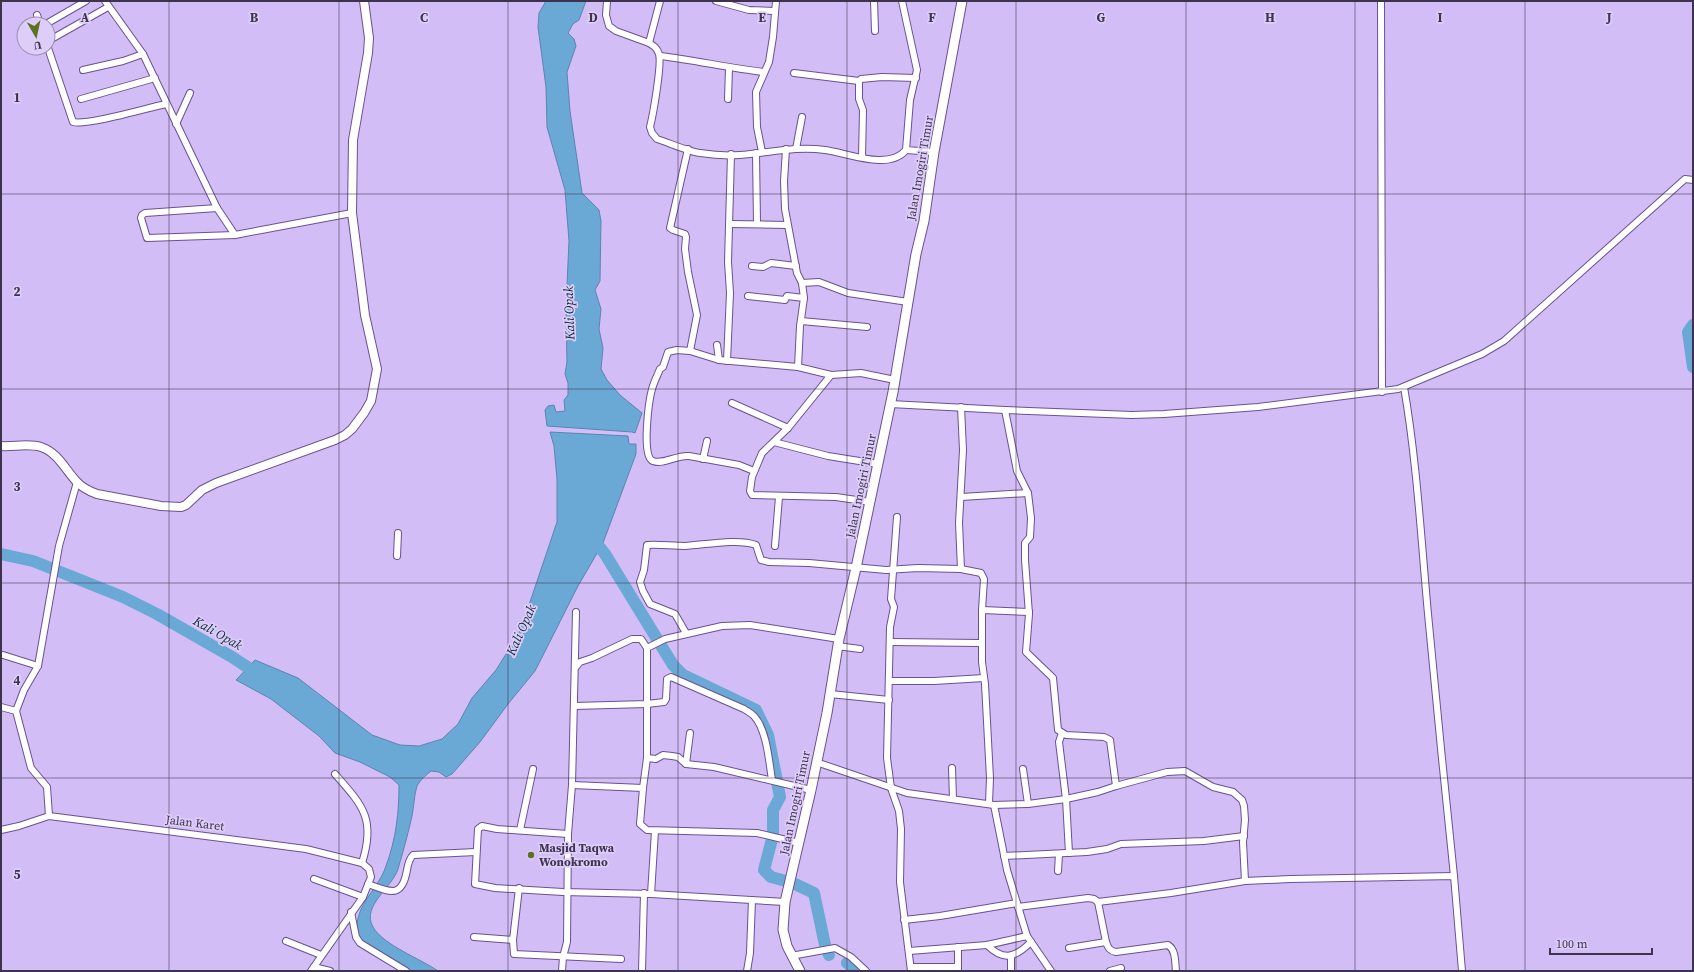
<svg xmlns="http://www.w3.org/2000/svg" width="1694" height="972" font-family="'Source Serif 4',serif">
<style>
.water{fill:#6aa8d6;stroke:#5d85ae}
.lines{fill:none;stroke-linecap:round;stroke-linejoin:round}
.river{stroke:#6aa8d6;stroke-width:12}
.street-casing{stroke:#6b5190;stroke-width:8}
.secondary-casing{stroke:#6b5190;stroke-width:10}
.primary-casing{stroke:#6b5190;stroke-width:11}
.street{stroke:#fff;stroke-width:6}
.secondary{stroke:#fff;stroke-width:8}
.primary{stroke:#fff;stroke-width:9}
.grid{fill:none;stroke:#3e334f;stroke-width:1;stroke-opacity:0.55}
.poi-dot{fill:#5e7120;stroke:#ddcdf8;stroke-width:1.5}
.labels{text-anchor:middle;dominant-baseline:central;stroke-width:3.5;stroke-linejoin:round;paint-order:stroke}
.street-label{font-size:12px;fill:#3e334f;stroke:#ddcdf8}
.poi-label{font-size:12px;font-weight:bold;fill:#3e334f;stroke:#ddcdf8;text-anchor:start}
.water-label{font-size:13px;font-style:italic;fill:#102d40;stroke:#ddcdf8}
.grid-label{font-size:13px;text-anchor:middle;font-weight:bold;fill:#3e334f;stroke:#ddcdf8;stroke-width:3.5;stroke-linejoin:round;paint-order:stroke}
</style>
<rect width="100%" height="100%" fill="#d2bdf6"/>
<g class="water">
<path d="M546 1H586L579 20 573 24 568 33 574 39 576 46 567 72 570 111 582 193 599 210 601 221 600 281 595 290 601 309 599 329 603 348 601 369 607 380 620 395 642 413 635 433 632 432 547 426 545 410 548 406 554 405 556 412 565 411 564 400 568 395V383L565 374 567 362 566 308 569 241 565 190 547 127 546 87 538 27 539 13Z"/>
<path d="M550 432 628 436 629 444H636V454L603 543 578 586 535 671 508 704 480 742 452 774 446 777 439 772 431 771C426 775 420 780 417 786 414 795 414 807 412 816 408 834 403 852 398 869 392 888 361 906 373 927 383 945 421 959 438 971H408L359 939C350 907 377 893 386 866 396 839 399 813 399 785L390 777 360 762 335 753 319 736 271 699 236 680 255 660 298 678 372 735 400 745 419 746 442 739 458 724 472 698 496 670 518 635 529 605 557 522V479L554 446Z"/>
</g>
<g class="lines">
<g class="river">
<path d="M1693 325 1688 332 1693 367"/>
<path d="M590 535 605 554 673 665 683 675 756 710 768 735 780 797 773 810V834"/>
<path d="M1 554 33 561 123 597 157 614 232 657 261 676"/>
<path d="M772 839 764 870 771 877 786 881"/>
<path d="M795 884 814 893 825 945 829 955"/>
<path d="M847 963 858 971"/>
</g>
<defs>
<g id="street">
<path d="M105 1 143 54 217 208 235 235"/>
<path d="M607 1 606 15 609 26 616 31 649 43"/>
<path d="M660 1 649 43C654 46 657 48 659 54 662 64 653 115 650 127L652 133 657 139C667 142 690 152 700 153 713 155 727 156 740 155 769 153 796 146 825 150 848 153 889 171 906 150"/>
<path d="M716 1 749 10 775 11"/>
<path d="M874 1 875 31"/>
<path d="M902 1 917 70 910 100 906 150 934 152"/>
<path d="M1381 1 1382 392"/>
<path d="M37 15 40 24"/>
<path d="M46 24 86 1"/>
<path d="M48 41 108 7"/>
<path d="M48 48 73 122C87 126 147 108 166 104"/>
<path d="M660 56C695 60 728 68 764 72"/>
<path d="M83 70 123 61 143 54"/>
<path d="M794 73 859 81"/>
<path d="M81 99 155 78"/>
<path d="M728 99 729 68"/>
<path d="M176 124 190 93"/>
<path d="M688 149 670 228 673 230 685 234 686 237 685 249 688 272 697 315 690 351"/>
<path d="M786 149 784 181 785 209 797 273 802 283 804 298 800 326 798 367"/>
<path d="M796 149 802 117"/>
<path d="M762 152 757 127 756 92 769 62 773 37 776 1"/>
<path d="M756 153 757 223"/>
<path d="M862 157 863 110 859 99V81L861 79 882 77 916 78"/>
<path d="M217 208 145 213 142 215 141 218 147 238 235 235 352 213"/>
<path d="M730 224 787 225"/>
<path d="M752 266 763 267 771 263 796 266"/>
<path d="M802 283 819 282 848 293 908 302"/>
<path d="M748 296 785 300 787 296 804 298"/>
<path d="M801 321 867 327"/>
<path d="M717 345 719 360"/>
<path d="M727 361 730 293 728 262 731 154"/>
<path d="M831 375 788 428 762 453 752 477 750 491 752 495 836 497 870 502"/>
<path d="M1404 387C1417 463 1421 538 1428 614 1436 701 1445 789 1454 876"/>
<path d="M732 403 788 428"/>
<path d="M890 404 1005 410 1132 415 1164 414 1258 407 1398 389 1482 354 1504 341 1685 179 1693 180"/>
<path d="M961 407 963 450 959 523 961 569"/>
<path d="M1005 410 1017 471 1028 493 1031 518 1030 537 1025 543V560L1029 614 1026 652 1053 678 1058 730 1066 735 1104 737 1110 740 1116 786"/>
<path d="M774 442 828 456 878 464"/>
<path d="M703 459 707 441"/>
<path d="M754 471 739 465 689 456C676 455 663 465 653 461 641 458 649 400 652 389 654 382 657 376 660 369L663 367 668 352 677 350 690 351 719 360 798 367 831 375 861 373 895 380"/>
<path d="M961 497 1028 493"/>
<path d="M897 517 891 599 894 607 890 627 887 758 891 788 899 811 901 829 900 882 911 971"/>
<path d="M775 546 779 497"/>
<path d="M397 556 398 533"/>
<path d="M982 610 1029 612"/>
<path d="M686 633 675 614 650 604 643 591 640 582 644 570 647 545C659 544 672 546 685 546 704 545 738 538 756 545L761 560 769 562 809 563 886 570 918 568 961 569 981 573 984 579 982 610V662L985 684 990 778 989 803"/>
<path d="M891 642 981 643"/>
<path d="M837 646 860 649"/>
<path d="M647 648 665 639 722 626 750 625 839 639"/>
<path d="M3 655 38 666"/>
<path d="M890 681H934L984 678"/>
<path d="M830 694 889 700"/>
<path d="M574 706 647 704V648L641 639H632L592 658 580 662 575 668"/>
<path d="M1 707 16 711"/>
<path d="M1062 733 1059 742 1066 799 1069 853"/>
<path d="M647 758 656 759 663 755 672 756 678 757 686 764 714 767 811 790"/>
<path d="M816 762 907 793 994 805 1028 804 1066 799 1098 792 1116 786 1167 772 1185 771 1213 787 1233 792 1242 800 1244 806 1245 820 1243 842 1245 881 1290 879 1454 876 1462 971"/>
<path d="M686 764 690 733"/>
<path d="M952 768 953 799"/>
<path d="M1023 769 1028 804"/>
<path d="M335 774C363 806 376 819 362 863"/>
<path d="M572 785 643 788 640 824 647 830 757 833 799 843"/>
<path d="M643 788 647 758V704L664 702 666 699 667 679 671 677 744 709C747 711 751 713 754 716 767 730 769 762 772 780"/>
<path d="M994 805 1007 870 1027 936 1051 971"/>
<path d="M49 816 47 787 31 768 16 711 24 690 38 666 59 546 77 482"/>
<path d="M1 830 19 826 49 816 306 849 362 863 369 869 371 877 363 897 311 971"/>
<path d="M520 830 533 769"/>
<path d="M568 834 497 829 482 826 478 829 475 884 495 888 563 892 651 894 785 902"/>
<path d="M1004 856 1087 852 1107 849 1121 844 1204 841 1244 836"/>
<path d="M1058 871 1059 854"/>
<path d="M314 879 363 897"/>
<path d="M368 884C390 892 402 899 407 870 408 864 409 859 413 855L476 852"/>
<path d="M519 888 513 940 514 954 621 959"/>
<path d="M651 894 655 831"/>
<path d="M1098 902 1106 942C1108 948 1110 951 1116 952L1168 945C1176 950 1175 962 1176 971"/>
<path d="M1018 907 1088 898 1094 899 1098 902 1171 893 1245 881"/>
<path d="M351 912 356 937 360 943 406 971"/>
<path d="M904 920 940 916 1017 903"/>
<path d="M474 937 513 940"/>
<path d="M286 941 321 955"/>
<path d="M987 945C1004 962 1016 957 1031 942"/>
<path d="M1069 948 1106 942"/>
<path d="M909 951 987 945 1027 936"/>
<path d="M791 956 835 948 851 957 866 971"/>
<path d="M314 967 330 971"/>
<path d="M911 967H958"/>
<path d="M562 971 563 957 567 942 568 834 572 785 576 612"/>
<path d="M642 971 644 893"/>
<path d="M747 971 750 953 752 900"/>
<path d="M958 971V947"/>
<path d="M1011 971V956"/>
<path d="M1110 971 1121 968"/>
</g>
<path id="secondary" d="M1 446C14 447 28 443 41 447 57 452 65 469 76 481 81 487 89 491 97 494L161 506 181 507 186 505 202 490 216 483 335 440 345 435 352 429 364 413 371 401 377 369 365 315 352 213 353 140 368 53 369 38 364 1"/>
<path id="primary" d="M800 971 787 946 783 930 785 902 811 790 827 713 839 639 856 568 893 392 916 254 924 221 934 152 962 1"/>
</defs>
<use href="#street" class="street-casing"/>
<use href="#secondary" class="secondary-casing"/>
<use href="#primary" class="primary-casing"/>
<use href="#street" class="street"/>
<use href="#secondary" class="secondary"/>
<use href="#primary" class="primary"/>
</g>
<path class="grid" d="M169 1V971M339 1V971M508 1V971M678 1V971M847 1V971M1016 1V971M1186 1V971M1355 1V971M1525 1V971M1 194H1693M1 389H1693M1 583H1693M1 778H1693"/>
<circle class="poi-dot" cx="531" cy="855" r="4"/>
<g class="labels">
<g class="street-label">
<text transform="translate(920 168) rotate(-80)">Jalan Imogiri Timur</text>
<text transform="translate(861 486) rotate(-78)">Jalan Imogiri Timur</text>
<text transform="translate(795 803) rotate(-78)">Jalan Imogiri Timur</text>
<text transform="translate(195 823) rotate(7)">Jalan Karet</text>
</g>
<g class="poi-label">
<text x="539" y="848">Masjid Taqwa<tspan x="539" dy="14">Wonokromo</tspan></text>
</g>
<g class="water-label">
<text transform="translate(569 313) rotate(-92)">Kali Opak</text>
<text transform="translate(521 630) rotate(-66)">Kali Opak</text>
<text transform="translate(218 633) rotate(30)">Kali Opak</text>
</g>
</g>
<g class="grid-label">
<text x="85" y="22">A</text>
<text x="254" y="22">B</text>
<text x="424" y="22">C</text>
<text x="593" y="22">D</text>
<text x="762" y="22">E</text>
<text x="932" y="22">F</text>
<text x="1101" y="22">G</text>
<text x="1270" y="22">H</text>
<text x="1440" y="22">I</text>
<text x="1609" y="22">J</text>
<text x="17" y="102">1</text>
<text x="17" y="296">2</text>
<text x="17" y="491">3</text>
<text x="17" y="685">4</text>
<text x="17" y="879">5</text>
</g>
<rect width="1694" height="972" fill="none" stroke="#3e334f" stroke-width="4"/>
<g transform="translate(36 36) rotate(171)"><circle r="19" fill="#ddcdf8" stroke="#9d8fb4"/>
<path d="M0-3L7 15L0 10L-7 15Z" fill="#5e7120"/>
<text y="-6" font-size="11" font-weight="bold" text-anchor="middle" fill="#3e334f">U</text>
</g>
<path d="M1550 948v6h102v-6" fill="none" stroke="#3e334f" stroke-width="2"/>
<text x="1556" y="948" font-size="12" fill="#3e334f" stroke="#ddcdf8" stroke-width="3" paint-order="stroke">100 m</text>
</svg>
